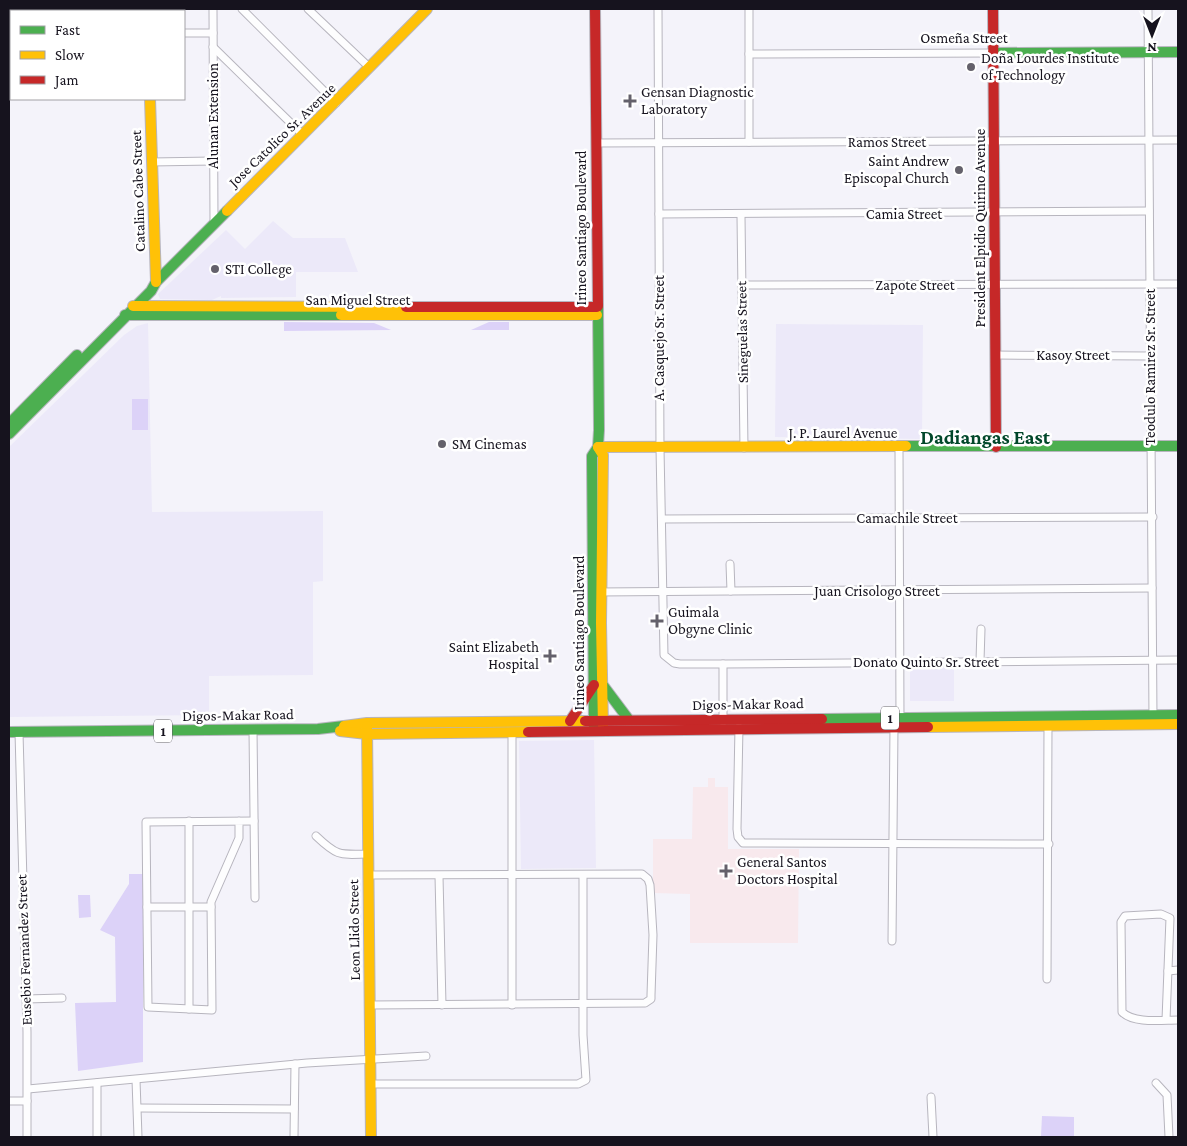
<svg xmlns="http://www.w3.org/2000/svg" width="1187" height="1146" font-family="'Crimson Pro',serif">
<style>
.built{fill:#ece9f9}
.medical{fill:#f8e9ed}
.green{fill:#dcd2f8}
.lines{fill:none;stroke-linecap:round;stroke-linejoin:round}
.street-casing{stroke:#b7b5be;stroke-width:9}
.fast-casing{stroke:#b7b5be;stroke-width:12}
.slow-casing{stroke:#b7b5be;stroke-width:12}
.jam-casing{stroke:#b7b5be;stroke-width:12}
.street{stroke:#fdfdfe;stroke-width:7}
.fast{stroke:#4caf50;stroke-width:10}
.slow{stroke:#ffc107;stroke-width:10}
.jam{stroke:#c62828;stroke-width:10}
.poi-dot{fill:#64616b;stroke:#fff;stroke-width:2}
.labels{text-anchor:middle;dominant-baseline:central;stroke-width:5;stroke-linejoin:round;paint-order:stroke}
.shield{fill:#fff;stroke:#5c5a62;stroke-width:1}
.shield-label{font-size:14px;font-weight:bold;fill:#16131e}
.street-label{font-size:15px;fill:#16131e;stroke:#fff}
.poi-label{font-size:15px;fill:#16131e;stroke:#fff;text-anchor:start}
.district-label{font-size:20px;font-weight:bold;fill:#01472a;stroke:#fff}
</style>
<rect width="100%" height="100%" fill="#f4f3fa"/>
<g class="built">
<path d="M273 221 293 238H345L358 272H296V297L221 298V296L212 300 160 299 158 294 226 230 245 249Z"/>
<path d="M148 323 152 512 323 511V581L313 582V675L209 676V715L9 717V447L124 335 137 326Z"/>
<path d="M776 324 923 325 922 439 775 437Z"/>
<path d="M954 666V701H910V667Z"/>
<path d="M594 740 596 868 521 869 519 741Z"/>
</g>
<path class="medical" d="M708 778H715V787H728V849H799L798 943H690V894L653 893V839H692L693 787H708Z"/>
<g class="green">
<path d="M284 322 374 323 391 330 284 331Z"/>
<path d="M489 322H509V330H471Z"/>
<rect x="132" y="399" width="16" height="31"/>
<path d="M129 874H143V1062L78 1071 75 1003 116 1002 115 937 100 930 129 884Z"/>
<path d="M78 895H90L91 917 79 918Z"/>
<path d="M1042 1116 1074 1117V1137L1041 1136Z"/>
</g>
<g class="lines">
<defs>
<g id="street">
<path d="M213 9 214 223"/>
<path d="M242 9 336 103"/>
<path d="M308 9 370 68"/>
<path d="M658 9 660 448 664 655 674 663 680 664H723L1178 660"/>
<path d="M749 9V142"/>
<path d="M1148 9 1153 719"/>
<path d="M184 33H213"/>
<path d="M213 47 303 135"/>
<path d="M749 54 993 53"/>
<path d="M596 143 1178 140"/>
<path d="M151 162 213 161"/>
<path d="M659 214 1149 211"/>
<path d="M741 216 744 448"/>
<path d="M742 285 1178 284"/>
<path d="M995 355 1150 356"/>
<path d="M662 519 1153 517"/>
<path d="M730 564 731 591"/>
<path d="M598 592 1152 588"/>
<path d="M980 661 981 629"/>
<path d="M723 664V722"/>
<path d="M739 727 737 829 738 837 743 843 1049 844"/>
<path d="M253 730 255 898"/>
<path d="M19 732 27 1032V1137"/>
<path d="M512 732V1005"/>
<path d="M189 821V1009"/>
<path d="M239 821V838L211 902 212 1010 148 1007 146 822 254 821"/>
<path d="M316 836C337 856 339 855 368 854"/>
<path d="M368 875 642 874 648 879 650 885 653 935 651 995V999L645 1003 370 1005"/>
<path d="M439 876 442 1005"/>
<path d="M147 907H211"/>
<path d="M892 941 894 727 900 718 899 447"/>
<path d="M1168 971 1178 970"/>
<path d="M1047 979 1048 726"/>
<path d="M26 999 62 998"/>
<path d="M1166 1020 1170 918 1161 914 1125 916 1121 922 1122 1012C1134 1024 1162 1020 1178 1020"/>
<path d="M136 1080 138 1137"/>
<path d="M1156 1083 1167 1095 1169 1137"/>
<path d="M370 1084H578L586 1080 583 1035V875"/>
<path d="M28 1089 307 1063 426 1056"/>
<path d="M931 1097 933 1137"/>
<path d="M9 1101H27"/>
<path d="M139 1108 294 1109"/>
<path d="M97 1137V1083"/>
<path d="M294 1137 295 1064"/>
</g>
<g id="fast">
<path d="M993 53 1178 52"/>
<path d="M125 315H341"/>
<path d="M9 424 77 355"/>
<path d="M9 434 151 291 156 282 227 211"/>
<path d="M906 446H1178"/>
<path d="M602 684 629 720"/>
<path d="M822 719 1178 715"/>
<path d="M594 729 592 456 598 447 599 430 598 306"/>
<path d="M9 732 318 729 344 726"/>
</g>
<g id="slow">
<path d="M150 99 156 282"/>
<path d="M227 211 427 9"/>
<path d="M133 306 406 307"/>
<path d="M341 315H597"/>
<path d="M598 447 906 446"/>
<path d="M598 447 603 455 601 623 603 727"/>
<path d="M344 726 367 723 585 721"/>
<path d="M367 726 371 1137"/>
<path d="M928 727 1178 724"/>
<path d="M340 731 367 734 528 732"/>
</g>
<g id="jam">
<path d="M149 9V11"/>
<path d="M595 9 598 306"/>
<path d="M993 9 996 447"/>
<path d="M406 307H597"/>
<path d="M570 721 594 685"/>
<path d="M585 721 822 719"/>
<path d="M528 732 928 727"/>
</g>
</defs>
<use href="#street" class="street-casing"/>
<use href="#fast" class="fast-casing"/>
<use href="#slow" class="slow-casing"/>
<use href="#jam" class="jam-casing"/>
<use href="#street" class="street"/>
<use href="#fast" class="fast"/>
<use href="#slow" class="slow"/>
<use href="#jam" class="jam"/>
</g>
<g class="poi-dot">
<circle cx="971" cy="67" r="5"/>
<path d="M627.5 93.5h5v5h5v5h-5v5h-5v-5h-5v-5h5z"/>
<circle cx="959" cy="170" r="5"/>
<circle cx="215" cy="269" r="5"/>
<circle cx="442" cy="444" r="5"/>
<path d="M654.5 613.5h5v5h5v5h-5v5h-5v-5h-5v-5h5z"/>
<path d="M547.5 648.5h5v5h5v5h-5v5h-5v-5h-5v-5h5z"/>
<path d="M723.5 863.5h5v5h5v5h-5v5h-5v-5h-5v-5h5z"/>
</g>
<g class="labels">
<g class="shield">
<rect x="881" y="706.5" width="18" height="23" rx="4"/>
<rect x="154" y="719.5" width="18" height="23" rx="4"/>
</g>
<g class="shield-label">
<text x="890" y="718">1</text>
<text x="163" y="731">1</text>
</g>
<g class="street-label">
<text x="964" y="38">Osmeña Street</text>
<text transform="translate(213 116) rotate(-90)">Alunan Extension</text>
<text transform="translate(282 135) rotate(-44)">Jose Catolico Sr. Avenue</text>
<text x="887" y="142">Ramos Street</text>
<text transform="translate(138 191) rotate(-92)">Catalino Cabe Street</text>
<text x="904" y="214">Camia Street</text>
<text transform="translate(581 228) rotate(-90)">Irineo Santiago Boulevard</text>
<text transform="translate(980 228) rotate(-90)">President Elpidio Quirino Avenue</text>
<text x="915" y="285">Zapote Street</text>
<text x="358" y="300">San Miguel Street</text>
<text transform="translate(742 332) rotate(-91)">Sineguelas Street</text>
<text transform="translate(659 338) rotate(-90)">A. Casquejo Sr. Street</text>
<text x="1073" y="355">Kasoy Street</text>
<text transform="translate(1150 367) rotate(-90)">Teodulo Ramirez Sr. Street</text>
<text x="843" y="433">J. P. Laurel Avenue</text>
<text x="907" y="518">Camachile Street</text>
<text x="877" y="591">Juan Crisologo Street</text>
<text transform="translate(579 633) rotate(-90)">Irineo Santiago Boulevard</text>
<text x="926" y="662">Donato Quinto Sr. Street</text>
<text transform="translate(748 704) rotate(-1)">Digos-Makar Road</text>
<text transform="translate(238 715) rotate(-1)">Digos-Makar Road</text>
<text transform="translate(354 930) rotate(-91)">Leon Llido Street</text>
<text transform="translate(24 950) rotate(-92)">Eusebio Fernandez Street</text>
</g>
<g class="poi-label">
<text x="981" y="58">Doña Lourdes Institute<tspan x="981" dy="17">of Technology</tspan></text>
<text x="641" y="92">Gensan Diagnostic<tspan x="641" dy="17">Laboratory</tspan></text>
<text x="949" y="161" text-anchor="end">Saint Andrew<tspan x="949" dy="17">Episcopal Church</tspan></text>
<text x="225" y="269">STI College</text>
<text x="452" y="444">SM Cinemas</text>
<text x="668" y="612">Guimala<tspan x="668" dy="17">Obgyne Clinic</tspan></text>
<text x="539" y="647" text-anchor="end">Saint Elizabeth<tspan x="539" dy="17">Hospital</tspan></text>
<text x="737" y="862">General Santos<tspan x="737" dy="17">Doctors Hospital</tspan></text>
</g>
<g class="district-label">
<text x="985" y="437">Dadiangas East</text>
</g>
</g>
<rect width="1187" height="1146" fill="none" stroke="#16131e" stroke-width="20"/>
<rect x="10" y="10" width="175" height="90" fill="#ffffff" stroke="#a2a1a5"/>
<rect x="20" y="26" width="25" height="8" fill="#4caf50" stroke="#a2a1a5"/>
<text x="55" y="35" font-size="15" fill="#16131e">Fast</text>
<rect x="20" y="51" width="25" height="8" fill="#ffc107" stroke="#a2a1a5"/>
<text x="55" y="60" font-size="15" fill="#16131e">Slow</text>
<rect x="20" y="76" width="25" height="8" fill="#c62828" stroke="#a2a1a5"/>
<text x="55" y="85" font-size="15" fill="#16131e">Jam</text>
<g transform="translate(1152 35) rotate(180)" stroke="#ffffff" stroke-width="4" paint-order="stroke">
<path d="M0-4L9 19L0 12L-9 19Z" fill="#16131e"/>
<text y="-8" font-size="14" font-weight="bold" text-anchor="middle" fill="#16131e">N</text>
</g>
</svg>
